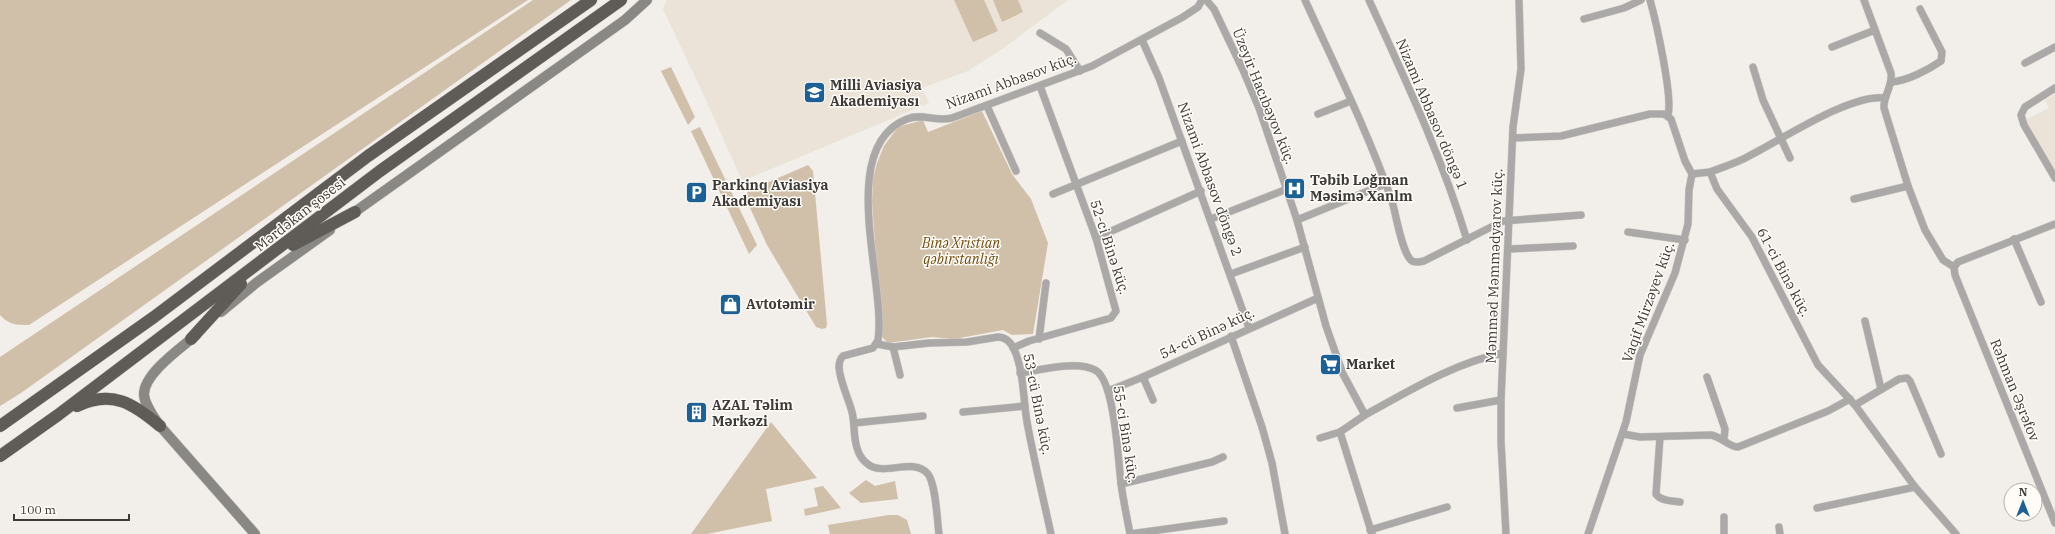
<svg xmlns="http://www.w3.org/2000/svg" width="2055" height="534" font-family="'IBM Plex Serif',serif">
<style>
.built{fill:#ebe3d7}
.green{fill:#d1c0a9}
.lines{fill:none;stroke-linecap:round;stroke-linejoin:round}
.street-casing{stroke:#cecac6;stroke-width:8}
.secondary-casing{stroke:#cecac6;stroke-width:11}
.highway-casing{stroke:#cecac6;stroke-width:13}
.street{stroke:#aba9a7;stroke-width:7}
.secondary{stroke:#8a8884;stroke-width:10}
.highway{stroke:#5f5b57;stroke-width:12}
.labels{text-anchor:middle;dominant-baseline:central;stroke-width:3;stroke-linejoin:round;paint-order:stroke}
.street-label{font-size:14px;fill:#3c3b39;stroke:#fffcf7}
.poi-label{font-size:14px;font-weight:bold;fill:#3c3b39;stroke:#fffcf7;text-anchor:start}
.park-label{font-size:14px;font-style:italic;fill:#714d0d;stroke:#fffcf7}
</style>
<rect width="100%" height="100%" fill="#f2eee9"/>
<g class="built">
<path d="M667 0H1068L1005 47 968 71 922 88 929 103 742 181 705 98 663 9Z"/>
<path d="M2055 94V171L2025 120 2049 108 2045 100Z"/>
</g>
<g class="green">
<path d="M0 0H528L29 325C16 325 9 325 0 315Z"/>
<path d="M533 0H571L21 393 0 406V357Z"/>
<path d="M954 0H984L998 31 973 42Z"/>
<path d="M993 0H1018L1023 12 1002 22Z"/>
<path d="M671 67 695 117 688 125 661 71Z"/>
<path d="M982 111 1012 174 1031 199 1048 243 1033 334 1012 335 1003 330 954 339 932 337 888 343 882 337 872 202 873 179 877 163 884 146 898 127 923 120 928 132Z"/>
<path d="M700 127 757 245 749 254 691 131Z"/>
<path d="M808 165 813 171 827 324 826 328 822 329 816 327 767 245 745 197 748 191Z"/>
<path d="M771 422 817 478 766 489 772 521 707 534H691Z"/>
<path d="M866 480 875 486 895 481 898 499 861 503 849 493Z"/>
<path d="M823 486 841 508 805 516 804 509 818 506 814 488Z"/>
<path d="M889 515H898L907 520 911 534H830L828 525Z"/>
</g>
<g class="lines">
<defs>
<g id="street">
<path d="M1206 0 1214 9 1243 70 1259 108 1297 220 1326 326 1343 374 1365 415 1340 432 1372 534"/>
<path d="M1305 0C1335 66 1368 132 1392 201 1396 214 1402 254 1412 261 1416 263 1420 262 1424 261L1503 221 1581 215"/>
<path d="M1369 0C1405 79 1442 157 1467 240"/>
<path d="M1650 0C1656 21 1673 97 1668 115"/>
<path d="M1864 0 1891 73C1893 86 1883 96 1884 108L1908 186 1925 230 1943 260 1954 267"/>
<path d="M1584 19 1624 8 1641 0"/>
<path d="M1040 33 1066 49 1080 71"/>
<path d="M1142 40 1159 78 1249 328"/>
<path d="M1832 47 1875 30"/>
<path d="M2025 63 2055 47"/>
<path d="M1753 67 1763 100 1790 158"/>
<path d="M1891 82C1907 81 1928 70 1941 61L1942 52 1920 9"/>
<path d="M2055 88 2025 107 2021 115 2024 125 2055 178"/>
<path d="M1885 98C1851 93 1781 140 1749 156 1737 163 1723 167 1710 172L1717 189 1752 237 1818 365 1855 405 1915 487 1956 534"/>
<path d="M987 106 1016 171"/>
<path d="M1318 114 1351 101"/>
<path d="M1513 138 1561 136 1650 114H1664L1671 119 1685 161 1692 174 1689 190 1688 224 1675 273 1640 355 1626 422 1588 534"/>
<path d="M1692 174 1710 172"/>
<path d="M1053 194 1182 141"/>
<path d="M1854 199 1908 186"/>
<path d="M1211 219 1287 189"/>
<path d="M1297 220 1385 184"/>
<path d="M1628 232 1685 240"/>
<path d="M1096 238 1201 191"/>
<path d="M2014 239 2041 302"/>
<path d="M1508 249 1573 246"/>
<path d="M1954 267 1955 275 2055 523"/>
<path d="M1954 267 1958 262 2055 224"/>
<path d="M1231 274 1305 247"/>
<path d="M1865 321 1881 389"/>
<path d="M1231 336 1262 427 1272 463 1285 534"/>
<path d="M1039 339 1046 283"/>
<path d="M877 344 893 347 929 343 967 342 998 337C1006 337 1011 343 1014 349 1024 371 1023 399 1027 422 1034 460 1043 497 1051 534"/>
<path d="M893 347 900 375"/>
<path d="M1013 348 1029 341 1111 318 1116 311 1096 238 1040 86"/>
<path d="M1020 373C1040 370 1078 360 1095 370 1115 380 1118 461 1121 483 1123 500 1127 517 1130 534"/>
<path d="M1143 377 1153 400"/>
<path d="M1707 377 1725 429 1724 439"/>
<path d="M1108 391 1143 377 1318 298"/>
<path d="M1855 405 1899 379 1907 378 1910 381 1941 454"/>
<path d="M1457 408 1501 400"/>
<path d="M963 412 1025 406"/>
<path d="M1365 415C1409 391 1454 363 1503 353"/>
<path d="M854 423 923 416"/>
<path d="M1623 434 1640 437 1711 435C1722 437 1729 447 1738 447L1828 411 1850 399"/>
<path d="M1660 437 1656 494C1660 501 1672 501 1680 502"/>
<path d="M1320 438 1340 432"/>
<path d="M1121 484 1212 462 1223 457"/>
<path d="M1817 508 1915 487"/>
<path d="M1724 517V534"/>
<path d="M1779 527 1780 534"/>
<path d="M1370 530 1447 507"/>
<path d="M939 534C937 519 936 485 928 474 914 457 885 476 869 465 863 461 859 455 857 448 853 436 855 423 852 412 848 397 840 382 839 367 839 363 840 359 843 356L873 348 878 340C887 285 835 147 907 119 922 113 937 122 952 118L1092 66 1183 17 1198 7 1202 0"/>
<path d="M1130 534 1224 521"/>
<path d="M1506 534 1501 442V400L1513 127 1521 69 1519 0"/>
</g>
<g id="secondary">
<path d="M349 216 625 20 647 0"/>
<path d="M221 312 256 283 330 230"/>
<path d="M196 335C181 348 143 374 144 395 145 406 154 417 160 426L255 534"/>
</g>
<g id="highway">
<path d="M293 245 355 212"/>
<path d="M191 339 241 284"/>
<path d="M77 406C112 389 134 404 160 426"/>
<path d="M0 426 154 317 368 156 591 0"/>
<path d="M0 456 58 415 380 171 621 0"/>
</g>
</defs>
<use href="#street" class="street-casing"/>
<use href="#secondary" class="secondary-casing"/>
<use href="#highway" class="highway-casing"/>
<use href="#street" class="street"/>
<use href="#secondary" class="secondary"/>
<use href="#highway" class="highway"/>
</g>
<defs>
<symbol id="university-square" viewBox="-11 -11 22 22"><rect x="-9" y="-9" width="18" height="18" rx="4" fill="#1c6195" stroke="#fffcf7"/><path d="M0-5L7-2L0 1L-7-2ZM-4 1L0 2.5L4 1V4Q0 6-4 4Z" fill="#fff"/></symbol>
<symbol id="hospital-square" viewBox="-11 -11 22 22"><rect x="-9" y="-9" width="18" height="18" rx="4" fill="#1c6195" stroke="#fffcf7"/><path d="M-5-5h3v3.5h4V-5h3V5h-3V1.5h-4V5h-3Z" fill="#fff"/></symbol>
<symbol id="parking-square" viewBox="-11 -11 22 22"><rect x="-9" y="-9" width="18" height="18" rx="4" fill="#1c6195" stroke="#fffcf7"/><path d="M-3.5-5.5H1a3.5 3.5 0 0 1 0 7H-1V5.5H-3.5ZM-1-3.4V-.6H.8a1.4 1.4 0 0 0 0-2.8Z" fill="#fff"/></symbol>
<symbol id="shop-square" viewBox="-11 -11 22 22"><rect x="-9" y="-9" width="18" height="18" rx="4" fill="#1c6195" stroke="#fffcf7"/><path d="M-5-2.5h2.3a2.7 3.5 0 0 1 5.4 0H5L5.5 6h-11ZM-1.5-2.5h3a1.5 2.3 0 0 0-3 0Z" fill="#fff"/></symbol>
<symbol id="supermarket-square" viewBox="-11 -11 22 22"><rect x="-9" y="-9" width="18" height="18" rx="4" fill="#1c6195" stroke="#fffcf7"/><path d="M-6-5.5h2.5l.6 2H6L4.5 2H-2.5L-4.4-4H-6ZM-1.5 3.2a1.3 1.3 0 1 0 .1 0ZM3 3.2a1.3 1.3 0 1 0 .1 0Z" fill="#fff"/></symbol>
<symbol id="building-square" viewBox="-11 -11 22 22"><rect x="-9" y="-9" width="18" height="18" rx="4" fill="#1c6195" stroke="#fffcf7"/><path d="M-4-6H4V6H1V3H-1V6H-4ZM-2.5-4.3h1.7v1.8h-1.7ZM.8-4.3h1.7v1.8H.8ZM-2.5-1h1.7V.8h-1.7ZM.8-1h1.7V.8H.8Z" fill="#fff"/></symbol>
</defs>
<g fill-rule="evenodd">
<use href="#university-square" x="802" y="80" width="25" height="25"/>
<use href="#hospital-square" x="1282" y="176" width="25" height="25"/>
<use href="#parking-square" x="684" y="180" width="25" height="25"/>
<use href="#shop-square" x="718" y="292" width="25" height="25"/>
<use href="#supermarket-square" x="1318" y="352" width="25" height="25"/>
<use href="#building-square" x="684" y="400" width="25" height="25"/>
</g>
<g class="labels">
<g class="street-label">
<text transform="translate(1011 81) rotate(-20)">Nizami Abbasov küç.</text>
<text transform="translate(1264 96) rotate(68)">Üzeyir Hacıbəyov küç.</text>
<text transform="translate(1432 114) rotate(67)">Nizami Abbasov döngə 1</text>
<text transform="translate(1210 179) rotate(70)">Nizami Abbasov döngə 2</text>
<text transform="translate(300 214) rotate(-38)">Mərdəkan şosesi</text>
<text transform="translate(1110 247) rotate(72)">52-ci Binə küç.</text>
<text transform="translate(1494 266) rotate(-88)">Məmməd Məmmədyarov küç.</text>
<text transform="translate(1784 272) rotate(62)">61-ci Binə küç.</text>
<text transform="translate(1648 302) rotate(-70)">Vaqif Mirzəyev küç.</text>
<text transform="translate(1207 333) rotate(-25)">54-cü Binə küç.</text>
<text transform="translate(2015 390) rotate(68)">Rəhman Əşrəfov</text>
<text transform="translate(1038 404) rotate(79)">53-cü Binə küç.</text>
<text transform="translate(1126 434) rotate(81)">55-ci Binə küç.</text>
</g>
<g class="poi-label">
<text x="830" y="85">Milli Aviasiya<tspan x="830" dy="16">Akademiyası</tspan></text>
<text x="1310" y="180">Təbib Loğman<tspan x="1310" dy="16">Məsimə Xanlm</tspan></text>
<text x="712" y="185">Parkinq Aviasiya<tspan x="712" dy="16">Akademiyası</tspan></text>
<text x="746" y="304">Avtotəmir</text>
<text x="1346" y="364">Market</text>
<text x="712" y="405">AZAL Təlim<tspan x="712" dy="16">Mərkəzi</tspan></text>
</g>
<g class="park-label">
<text x="961" y="243">Binə Xristian<tspan x="961" dy="16">qəbirstanlığı</tspan></text>
</g>
</g>
<g transform="translate(2023 502)"><circle r="19" fill="#fffcf7" stroke="#b1afab"/>
<path d="M0-3L7 15L0 10L-7 15Z" fill="#1c6195"/>
<text y="-6" font-size="11" font-weight="bold" text-anchor="middle" fill="#3c3b39">N</text>
</g>
<path d="M14 514v6h115v-6" fill="none" stroke="#3c3b39" stroke-width="2"/>
<text x="20" y="514" font-size="12" fill="#3c3b39" stroke="#fffcf7" stroke-width="3" paint-order="stroke">100 m</text>
</svg>
